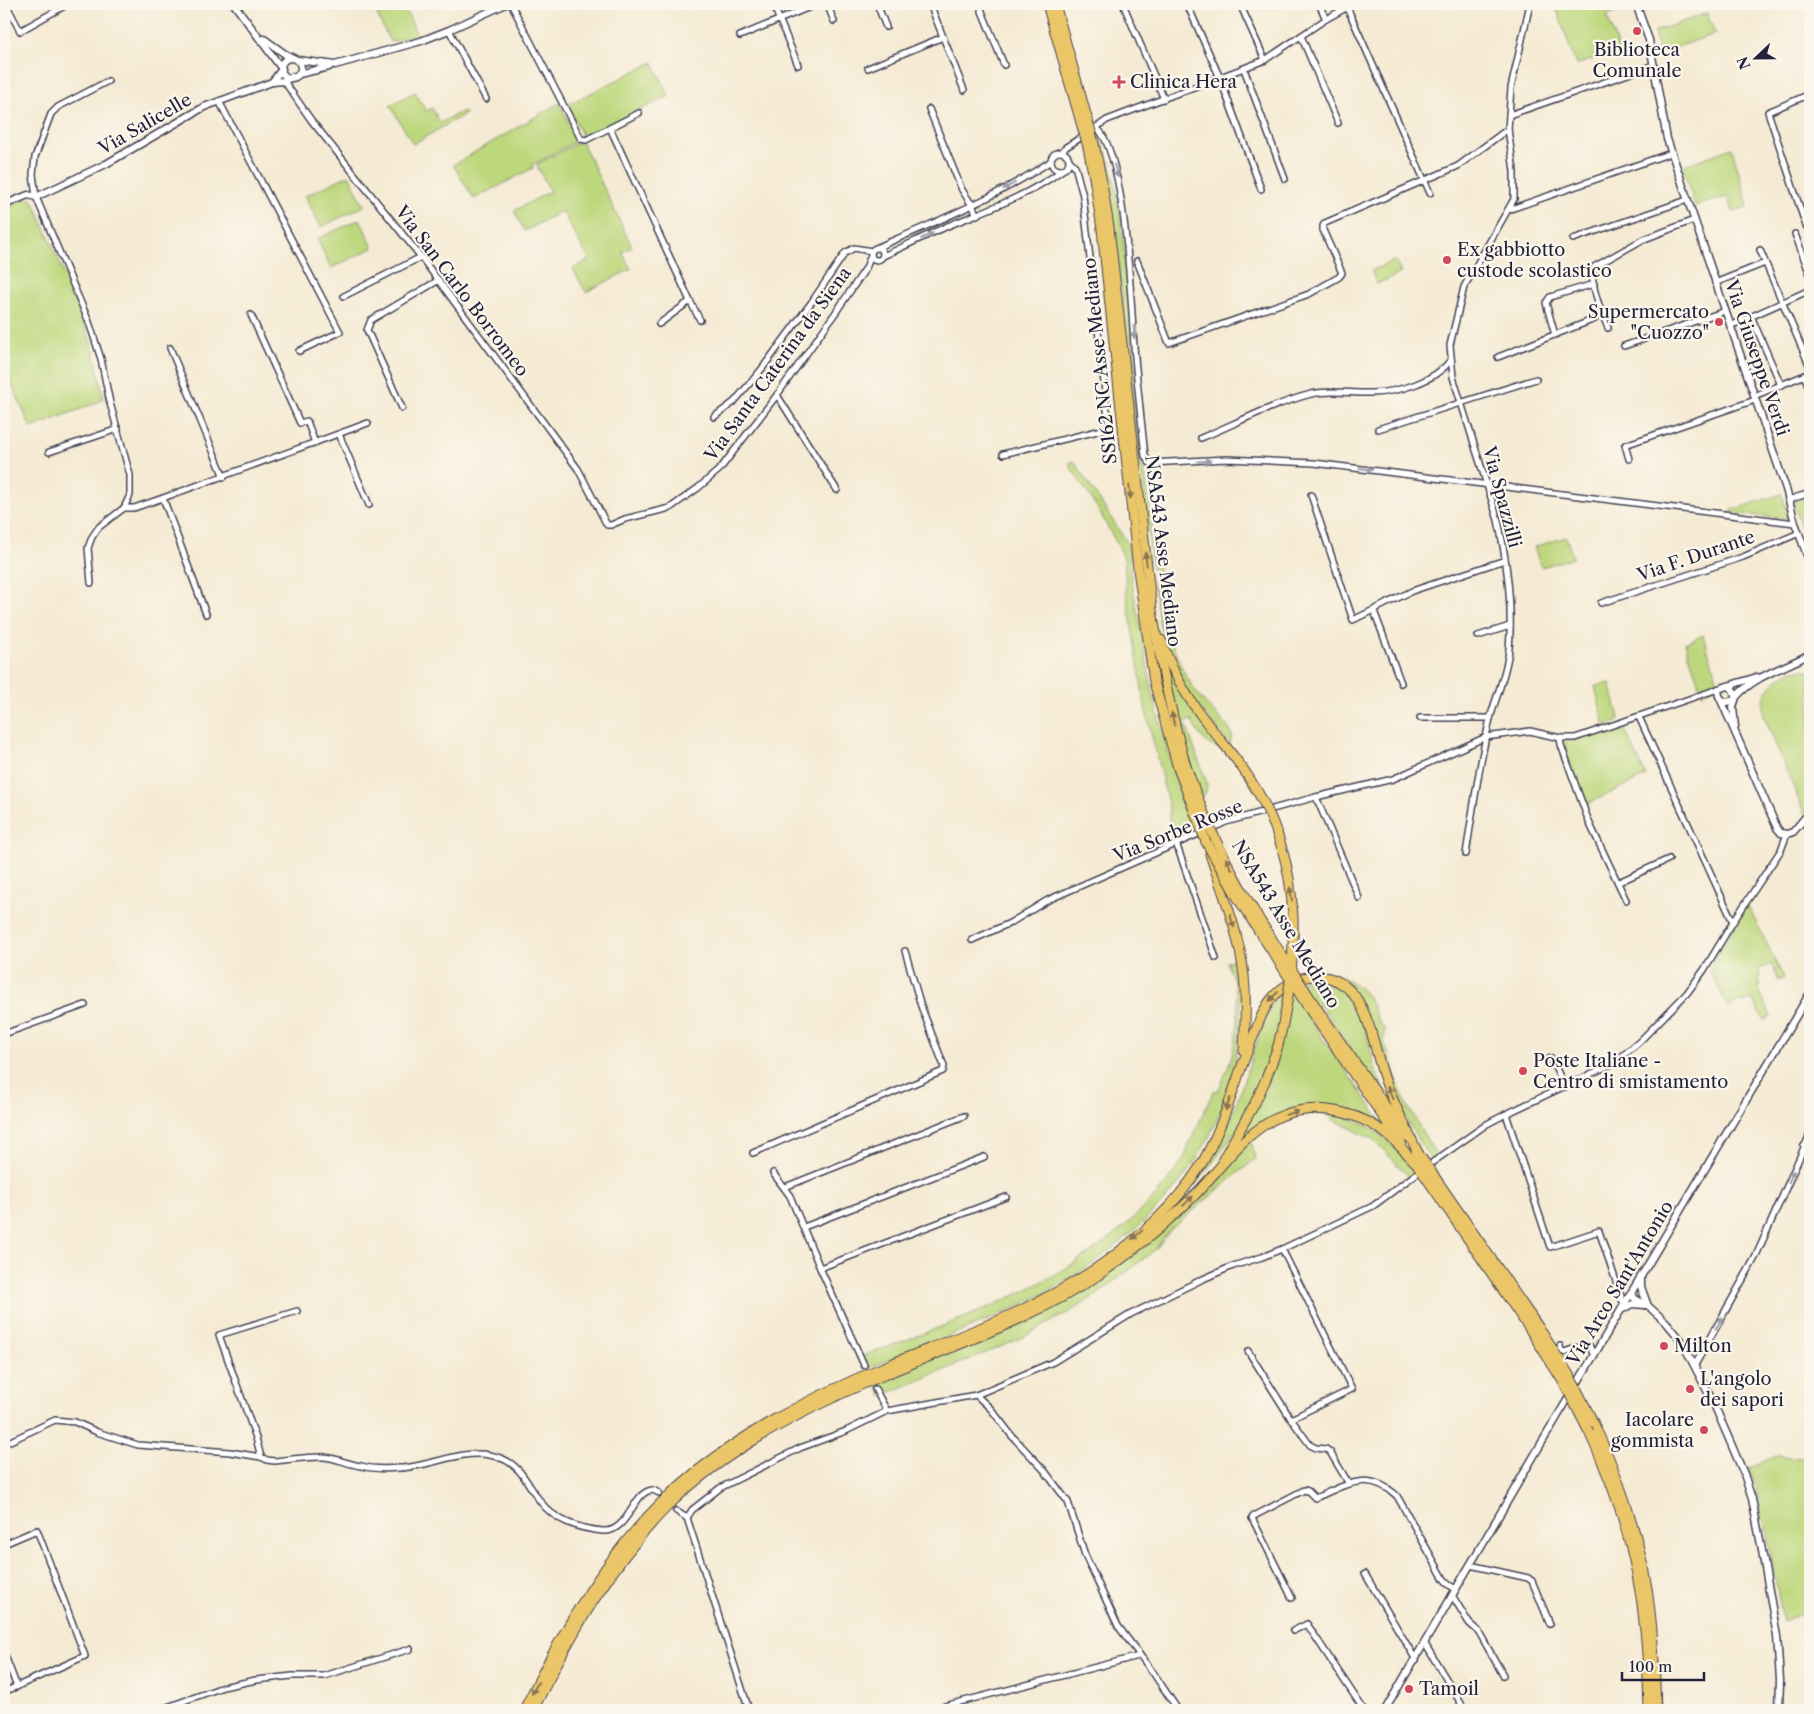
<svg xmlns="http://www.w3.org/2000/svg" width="1814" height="1714" font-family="'Libre Caslon Text',serif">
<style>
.green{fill:#bdd77c;stroke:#707c5c}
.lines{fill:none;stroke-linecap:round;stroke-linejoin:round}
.minor-casing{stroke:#424052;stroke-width:8}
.tertiary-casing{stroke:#424052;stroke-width:9}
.trunk-casing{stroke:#424052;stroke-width:11}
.minor{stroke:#fff;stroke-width:5}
.tertiary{stroke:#fff;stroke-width:6}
.trunk{stroke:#ebc669;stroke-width:9}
.trunk-bridge-casing{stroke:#424052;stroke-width:11;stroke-linecap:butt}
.trunk-bridge{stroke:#ebc669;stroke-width:9}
.oneway{fill:#9c9ca7}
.oneway2{fill:#867452}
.poi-dot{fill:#d1495b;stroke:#fbf7ec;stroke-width:2}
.labels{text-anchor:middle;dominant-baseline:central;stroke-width:4.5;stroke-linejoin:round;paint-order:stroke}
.poi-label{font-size:18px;fill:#22223b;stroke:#fbf7ec;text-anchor:start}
.street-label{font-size:18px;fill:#22223b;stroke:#fbf7ec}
</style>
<rect width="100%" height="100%" fill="#fbf7ec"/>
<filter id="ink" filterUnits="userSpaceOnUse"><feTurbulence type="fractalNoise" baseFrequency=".02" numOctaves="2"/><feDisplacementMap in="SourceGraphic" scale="10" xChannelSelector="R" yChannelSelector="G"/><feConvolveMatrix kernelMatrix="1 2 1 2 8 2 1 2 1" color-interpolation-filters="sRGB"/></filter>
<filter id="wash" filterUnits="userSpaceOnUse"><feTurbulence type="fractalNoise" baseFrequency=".0096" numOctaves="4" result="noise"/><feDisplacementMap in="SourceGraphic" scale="20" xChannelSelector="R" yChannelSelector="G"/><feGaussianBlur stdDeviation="1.12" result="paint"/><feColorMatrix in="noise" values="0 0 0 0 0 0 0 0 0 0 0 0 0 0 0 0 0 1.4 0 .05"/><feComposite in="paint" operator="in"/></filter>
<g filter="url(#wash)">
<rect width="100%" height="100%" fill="#f5ead3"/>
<g class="green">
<path d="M372 4H403L417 35 390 42Z"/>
<path d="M1555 4H1627L1629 7 1607 16 1619 50 1576 65Z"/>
<path d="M1707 13 1715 34 1659 53 1654 32Z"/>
<path d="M653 62 669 96 583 137 567 105Z"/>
<path d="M415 92 426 111 432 108 440 123 463 111 465 114 413 144 390 105Z"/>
<path d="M559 103 578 140 532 165 533 168 474 199 453 165Z"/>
<path d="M1097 138 1100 139 1104 147 1111 164 1119 206 1130 299 1144 465 1165 617C1172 645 1181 674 1200 697 1209 708 1220 717 1229 729L1232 735 1230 745 1187 692 1164 642 1159 621 1125 338C1126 318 1122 301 1120 281 1115 233 1108 185 1097 138Z"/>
<path d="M579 142 583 144 632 247 622 252 631 269 586 292 573 269 589 260 562 211 525 231 514 211 550 191 538 168 537 164Z"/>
<path d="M1732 148 1748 206 1733 212 1727 197 1695 206 1682 166Z"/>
<path d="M349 175 364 206 321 227 305 196Z"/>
<path d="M27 198 33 200 72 292 90 340 95 356 103 396 102 399 96 403 31 428 4 366V208Z"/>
<path d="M360 219 373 248 331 268 317 239Z"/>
<path d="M1395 260 1401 273 1377 284 1371 271Z"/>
<path d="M1074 461 1128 544 1131 578 1154 700 1183 806 1194 831 1184 835 1172 829 1169 823V809L1165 791 1145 707 1126 591 1124 557 1097 507 1069 465 1071 462Z"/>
<path d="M1782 494 1789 519 1731 513 1732 510Z"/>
<path d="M1810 496V547L1804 535 1793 502Z"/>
<path d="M1566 537 1573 558 1541 567 1534 547Z"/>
<path d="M1703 635 1719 685 1702 693 1685 643Z"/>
<path d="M1161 652 1182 694 1223 749C1207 748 1198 734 1191 720L1185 723 1207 783 1206 793 1202 797 1189 768Z"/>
<path d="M1792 670H1810V808L1805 815 1764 716C1760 691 1772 682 1792 670Z"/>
<path d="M1610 683 1619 718 1618 722 1605 726 1595 686Z"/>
<path d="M1623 725 1646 776 1585 805 1565 747V741L1577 740Z"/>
<path d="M1747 904 1784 978 1779 981 1771 964 1758 970 1761 977 1758 979 1761 986 1758 988 1771 1016 1764 1020 1752 999 1742 1004 1740 1001 1728 1007 1709 969Z"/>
<path d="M1237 958C1239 974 1242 991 1241 1007 1240 1060 1224 1117 1195 1161 1163 1211 1104 1261 1052 1289 994 1321 930 1343 868 1368L863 1356C979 1312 1110 1271 1182 1161 1186 1156 1187 1150 1189 1144 1197 1127 1205 1110 1213 1092L1215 1090 1218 1091C1237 1053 1247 1002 1226 962Z"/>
<path d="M1312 970C1336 972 1361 982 1372 1004 1376 1013 1377 1023 1385 1029L1384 1041 1400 1089 1406 1103 1437 1157 1432 1161C1394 1109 1374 1046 1350 986L1302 975 1300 972Z"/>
<path d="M1305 980C1364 981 1363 1025 1376 1071 1380 1083 1386 1095 1392 1107H1390L1320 1004 1306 1015 1387 1129C1368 1119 1350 1108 1329 1106L1345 1116 1370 1127 1380 1134 1403 1156 1415 1172 1409 1177 1374 1140 1332 1119 1328 1113C1297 1113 1275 1122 1251 1140L1255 1159 1171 1229 1155 1250 1098 1294 1078 1307 1029 1334 1010 1343 881 1396 876 1382 1099 1278 1247 1142 1235 1131C1215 1163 1189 1190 1163 1216L1209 1156 1225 1131 1235 1107 1265 1018C1275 995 1284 993 1305 980Z"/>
<path d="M1810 1453V1610L1783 1621C1773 1570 1766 1516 1749 1467L1780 1455C1792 1461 1799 1458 1810 1453Z"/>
</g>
</g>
<g filter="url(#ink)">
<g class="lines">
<defs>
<g id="minor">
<path d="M6 4 20 31 68 4"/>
<path d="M511 4 581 139 586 140 639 113"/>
<path d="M773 4 798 65"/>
<path d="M827 4 834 21"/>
<path d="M877 4 886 27"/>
<path d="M930 4 964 90"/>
<path d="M979 4 1004 65"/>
<path d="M1123 4 1164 99"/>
<path d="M1187 4 1220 78 1261 189"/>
<path d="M1240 4 1265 60"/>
<path d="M1319 4 1326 19"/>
<path d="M1347 7 1430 193"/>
<path d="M449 30 486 99"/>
<path d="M740 36 817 4"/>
<path d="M1301 36 1338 123"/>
<path d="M868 68 943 37"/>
<path d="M1244 69 1285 179"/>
<path d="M108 81 58 107 51 114 35 157 33 174 36 197 89 322 101 359 110 403 130 475V495L124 508"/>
<path d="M284 81 311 120 421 257 578 469 607 525H611L625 519 670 508 698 488 720 469 777 395 836 312 866 268 871 255"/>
<path d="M219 101 340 332 299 351"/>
<path d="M929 109 962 190 972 205 977 215"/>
<path d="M1509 115 1654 65"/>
<path d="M1096 127C1126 152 1131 303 1134 346 1137 382 1141 419 1145 456L1150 463 1227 459 1314 463 1795 523"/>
<path d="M610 128 690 301 700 320"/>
<path d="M1094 129 1107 120 1265 60 1326 19 1353 4"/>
<circle cx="1060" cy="161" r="9"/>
<path d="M1062 152 1066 147 1085 135"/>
<path d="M1508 210 1671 153"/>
<path d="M1806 226 1768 112 1810 94"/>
<path d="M1795 234 1810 275"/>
<path d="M1573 239 1687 200"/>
<circle cx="877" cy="254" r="6"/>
<path d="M876 248C936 222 997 197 1051 161"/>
<path d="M1760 250 1810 367"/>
<path d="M883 256C905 246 927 235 950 225 989 209 1027 196 1061 171"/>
<path d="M1137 261 1169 343 1309 294 1339 277 1342 273 1323 230V226L1325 223 1458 166 1508 129"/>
<path d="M1715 283 1765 263"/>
<path d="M344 296 421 257"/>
<path d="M251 315 300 423 307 421 315 443"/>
<path d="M1751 316 1781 385"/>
<path d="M659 324 690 301"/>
<path d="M1730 326 1810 290"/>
<path d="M1608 328C1602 314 1588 281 1594 267L1642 240 1694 220"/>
<path d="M1555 335 1546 303 1550 297 1594 284"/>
<path d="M1624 346 1725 311"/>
<path d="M170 348 224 477"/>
<path d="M1498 357 1595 319 1601 312"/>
<path d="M1804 375 1810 390"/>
<path d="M777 395 837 490"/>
<path d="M1754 396 1810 373"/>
<path d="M402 408 367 330 371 320 439 280"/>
<path d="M714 417 734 402 761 370 811 303 845 253 854 248 872 251"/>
<path d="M1378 429 1536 379"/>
<path d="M339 434 369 505"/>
<path d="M1201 438C1237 423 1273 404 1311 394 1332 389 1352 394 1372 393 1399 392 1434 382 1451 360"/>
<path d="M49 452 118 429"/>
<path d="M1003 454 1106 429 1109 427 1083 196 1075 166 1070 161"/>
<path d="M1629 459 1625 445 1755 400"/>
<path d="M1311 495 1353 620 1412 591 1505 560"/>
<path d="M163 498 206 614"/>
<path d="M1788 500 1810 493"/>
<path d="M91 583 88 548 92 537 99 527 124 508H134L163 498 368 423"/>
<path d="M1601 603 1743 557 1799 533"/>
<path d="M1374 611 1401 683"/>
<path d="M1478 636 1510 626"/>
<path d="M1639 717 1733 922"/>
<path d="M1420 718H1490"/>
<path d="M1560 738 1561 745 1589 822 1626 900"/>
<path d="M1316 797 1359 898"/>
<path d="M1211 829 1226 822 1316 797 1393 779 1486 737 1530 731 1560 738H1575L1718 689"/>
<path d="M1176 843 1216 958"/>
<path d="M1466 854C1473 809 1479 764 1490 719 1496 696 1507 673 1509 649 1513 607 1507 562 1498 520L1453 377 1450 345 1464 287 1514 199V171L1508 129 1511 88 1530 4"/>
<path d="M1619 882 1669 859"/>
<path d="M972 940 1010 923 1048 900 1203 832"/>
<path d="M4 1034 85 1005"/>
<path d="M1546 1061 1551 1058 1565 1087"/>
<path d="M1804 1146 1810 1155"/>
<path d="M753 1153 943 1071 944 1066 921 1006 905 951"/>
<path d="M1433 1162 1487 1124 1506 1114"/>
<path d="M773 1173 790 1196 820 1268 864 1365"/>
<path d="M785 1187 964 1116"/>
<path d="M804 1227 984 1157"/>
<path d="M1282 1249 1352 1389 1291 1419"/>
<path d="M820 1268 1006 1197"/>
<path d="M1624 1305 1599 1231 1550 1247 1506 1114 1614 1063 1640 1041 1687 993 1704 970 1733 922 1781 850 1787 834"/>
<path d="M1560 1346 1561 1350 1564 1352 1585 1345H1589L1594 1356"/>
<path d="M1248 1351 1291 1419 1310 1445 1316 1448 1326 1449 1330 1452 1349 1484"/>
<path d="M1695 1365 1755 1258 1810 1134"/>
<path d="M875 1389 887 1411"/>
<path d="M976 1395 991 1409 1012 1436 1044 1470 1068 1502 1085 1555 1118 1626 1154 1674 1178 1710"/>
<path d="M4 1444 55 1420 75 1422 97 1432 138 1445 230 1452 261 1457 267 1460 274 1461C290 1460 308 1456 324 1457 336 1458 348 1464 361 1466 372 1469 387 1469 399 1468 433 1467 469 1444 503 1459 521 1466 529 1487 540 1501 554 1521 580 1529 603 1531 629 1533 633 1490 653 1490L659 1493"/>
<path d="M261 1457 256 1438 219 1335 297 1311"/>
<path d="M676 1511 687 1518"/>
<path d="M687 1518 692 1510 720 1488 800 1448 846 1431 887 1411 976 1395 1053 1362 1131 1314 1203 1279 1233 1266 1262 1257 1282 1249 1373 1206 1416 1174"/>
<path d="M687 1518 749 1710"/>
<path d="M4 1544 37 1530 85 1656 4 1692"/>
<path d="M1470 1565 1528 1578 1532 1581 1550 1624"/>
<path d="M1365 1574 1416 1660"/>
<path d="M1452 1595 1469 1623 1479 1632 1503 1675"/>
<path d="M1292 1598 1252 1518 1254 1516 1304 1490 1308 1491 1315 1498C1346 1485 1368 1469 1397 1496L1444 1579 1449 1585 1456 1589"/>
<path d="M1293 1631 1307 1624 1364 1710"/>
<path d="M1425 1644 1465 1710"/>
<path d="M4 1653 17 1687"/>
<path d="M159 1710 223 1687 256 1680 292 1676H324L410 1649"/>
<path d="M929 1710 1139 1656"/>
</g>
<g id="tertiary">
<path d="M234 4 282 69 272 82"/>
<path d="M1636 4 1649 40 1667 139 1786 489 1795 523 1810 563"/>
<path d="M264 39 285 54 293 58"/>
<circle cx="291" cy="68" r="10"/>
<path d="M298 60 335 65 421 41 449 30 506 4"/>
<path d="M299 74 329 67"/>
<path d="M4 205 28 195 36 197 106 164 204 107 272 82 284 81 292 77"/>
<path d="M1728 686 1732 688 1736 697 1733 707 1735 727"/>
<path d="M1736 697C1755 675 1785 668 1810 654"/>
<path d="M1720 698 1777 828 1781 833 1787 834 1793 832 1810 812"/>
<path d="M1735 700 1727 702 1723 701 1719 696 1718 689 1757 677"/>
<path d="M1641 1278V1287L1648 1306"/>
<path d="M1632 1292 1634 1298 1648 1306 1666 1322 1681 1340 1713 1402 1744 1474 1752 1499 1761 1545 1777 1636 1780 1680 1779 1710"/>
<path d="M1623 1309 1633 1304 1645 1305"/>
<path d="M1385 1710 1538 1449 1810 993"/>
</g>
<g id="trunk">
<path d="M1102 182 1109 227 1152 611C1161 664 1171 715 1186 766"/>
<path d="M1095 183 1102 229 1138 569 1154 682 1178 768"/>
<path d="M1161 640C1175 680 1193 707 1219 738"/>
<path d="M1210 854C1224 897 1243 942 1245 989 1246 1009 1245 1030 1244 1051"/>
<path d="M1318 1010 1407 1137"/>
<path d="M1312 1013 1401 1143"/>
<path d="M1416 1150 1539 1328"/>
<path d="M1412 1157 1531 1331"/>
<path d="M1223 1159 1254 1105 1266 1079 1278 1046"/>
<path d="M1593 1422C1621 1481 1643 1546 1650 1611 1654 1644 1655 1677 1656 1710"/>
<path d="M1589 1432C1619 1495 1639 1561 1645 1630 1648 1657 1648 1684 1649 1710"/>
<path d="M524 1710C560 1636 601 1562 661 1503 725 1440 809 1398 891 1364 961 1335 1035 1310 1098 1267 1136 1241 1174 1207 1199 1168 1224 1128 1235 1080 1253 1037 1258 1025 1262 1011 1270 1001 1280 987 1298 976 1316 976 1368 977 1371 1042 1385 1080 1394 1105 1407 1129 1418 1153"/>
<path d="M533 1710C570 1636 608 1567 667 1507 724 1449 810 1406 884 1375 957 1344 1034 1319 1100 1274 1133 1252 1164 1225 1192 1198 1222 1168 1247 1126 1289 1113 1324 1103 1364 1114 1390 1137 1399 1145 1406 1153 1414 1161"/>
</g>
</defs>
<use href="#minor" class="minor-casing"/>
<use href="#tertiary" class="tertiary-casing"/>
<use href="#trunk" class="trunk-casing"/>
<use href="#minor" class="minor"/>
<use href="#tertiary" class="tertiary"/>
<use href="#trunk" class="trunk"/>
<defs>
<g id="trunk-bridge">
<path d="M1047 4 1088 147 1095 183"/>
<path d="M1055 4 1093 139 1102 182"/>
<path d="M1219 738C1230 752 1242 766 1251 781 1304 862 1300 956 1278 1046"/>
<path d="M1186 766C1194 789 1203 812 1213 834 1241 896 1281 953 1318 1010"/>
<path d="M1178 768 1206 842 1239 900 1312 1013"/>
<path d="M1539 1328 1571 1378 1593 1422"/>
<path d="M1531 1331 1564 1383 1589 1432"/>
</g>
</defs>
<use href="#trunk-bridge" class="trunk-bridge-casing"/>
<use href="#trunk-bridge" class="trunk-bridge"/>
</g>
<defs><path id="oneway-solid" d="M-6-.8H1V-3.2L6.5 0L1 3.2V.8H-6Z" transform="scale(1.25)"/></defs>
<g class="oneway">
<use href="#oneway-solid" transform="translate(1116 171) rotate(74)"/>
<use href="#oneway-solid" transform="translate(1009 186) rotate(152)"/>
<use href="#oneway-solid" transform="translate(927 236) rotate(-25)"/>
<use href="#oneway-solid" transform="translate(1134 332) rotate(87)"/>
<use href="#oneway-solid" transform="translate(1204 461) rotate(-4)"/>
<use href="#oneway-solid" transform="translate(1366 469) rotate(7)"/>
<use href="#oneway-solid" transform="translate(1791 1177) rotate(-66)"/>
<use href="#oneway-solid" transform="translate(1719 1323) rotate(-60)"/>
</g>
<g class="oneway2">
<use href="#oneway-solid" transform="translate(1130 492) rotate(84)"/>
<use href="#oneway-solid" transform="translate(1146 559) rotate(-97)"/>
<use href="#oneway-solid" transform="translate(1173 719) rotate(-103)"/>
<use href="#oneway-solid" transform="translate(1229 864) rotate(-117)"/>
<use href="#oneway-solid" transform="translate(1291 894) rotate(-98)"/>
<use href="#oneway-solid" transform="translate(1232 921) rotate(72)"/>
<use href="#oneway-solid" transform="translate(1274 996) rotate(133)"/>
<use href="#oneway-solid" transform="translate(1390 1093) rotate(-112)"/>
<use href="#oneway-solid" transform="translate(1228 1104) rotate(112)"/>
<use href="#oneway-solid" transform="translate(1292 1113) rotate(-15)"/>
<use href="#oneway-solid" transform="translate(1188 1201) rotate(-44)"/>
<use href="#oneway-solid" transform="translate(1137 1235) rotate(141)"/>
<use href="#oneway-solid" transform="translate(535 1688) rotate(117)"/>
</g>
</g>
<g class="poi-dot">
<circle cx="1637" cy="31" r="5"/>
<path d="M1116.5 74.5h5v5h5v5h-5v5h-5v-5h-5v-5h5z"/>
<circle cx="1447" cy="260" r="5"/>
<circle cx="1719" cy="322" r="5"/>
<circle cx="1523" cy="1071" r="5"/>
<circle cx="1664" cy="1346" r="5"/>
<circle cx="1690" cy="1389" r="5"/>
<circle cx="1704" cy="1430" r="5"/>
<circle cx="1409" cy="1689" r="5"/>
</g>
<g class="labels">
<g class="poi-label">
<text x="1637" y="50" text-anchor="middle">Biblioteca<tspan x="1637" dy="21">Comunale</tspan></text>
<text x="1130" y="82">Clinica Hera</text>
<text x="1457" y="250">Ex gabbiotto<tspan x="1457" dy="21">custode scolastico</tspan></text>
<text x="1709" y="312" text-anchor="end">Supermercato<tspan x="1709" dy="21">"Cuozzo"</tspan></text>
<text x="1533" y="1061">Poste Italiane -<tspan x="1533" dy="21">Centro di smistamento</tspan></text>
<text x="1674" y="1346">Milton</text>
<text x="1700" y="1379">L'angolo<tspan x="1700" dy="21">dei sapori</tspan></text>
<text x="1694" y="1420" text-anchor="end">Iacolare<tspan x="1694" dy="21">gommista</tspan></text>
<text x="1419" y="1689">Tamoil</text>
</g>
<g class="street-label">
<text transform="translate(145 124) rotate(-30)">Via Salicelle</text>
<text transform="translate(462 291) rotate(53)">Via San Carlo Borromeo</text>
<text transform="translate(1757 358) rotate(71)">Via Giuseppe Verdi</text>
<text transform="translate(1100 361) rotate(-96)">SS162 NC Asse Mediano</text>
<text transform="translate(778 364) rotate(-54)">Via Santa Caterina da Siena</text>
<text transform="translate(1502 497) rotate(75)">Via Spazzilli</text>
<text transform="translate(1163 551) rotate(83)">NSA543 Asse Mediano</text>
<text transform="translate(1696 556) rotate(-19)">Via F. Durante</text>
<text transform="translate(1178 831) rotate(-22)">Via Sorbe Rosse</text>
<text transform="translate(1286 924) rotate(59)">NSA543 Asse Mediano</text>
<text transform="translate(1620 1283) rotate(-59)">Via Arco Sant'Antonio</text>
</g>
</g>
<rect width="1814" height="1714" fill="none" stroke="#fbf7ec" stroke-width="20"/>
<g transform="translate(1756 58) rotate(248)" stroke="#fbf7ec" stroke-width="4" paint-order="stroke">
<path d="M0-4L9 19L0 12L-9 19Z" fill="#22223b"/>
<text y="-8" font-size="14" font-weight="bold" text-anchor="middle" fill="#22223b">N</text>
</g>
<path d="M1622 1672v8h82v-8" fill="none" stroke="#22223b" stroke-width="2.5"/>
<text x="1629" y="1672" font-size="15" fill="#22223b" stroke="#fbf7ec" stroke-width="4" paint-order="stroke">100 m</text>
</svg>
